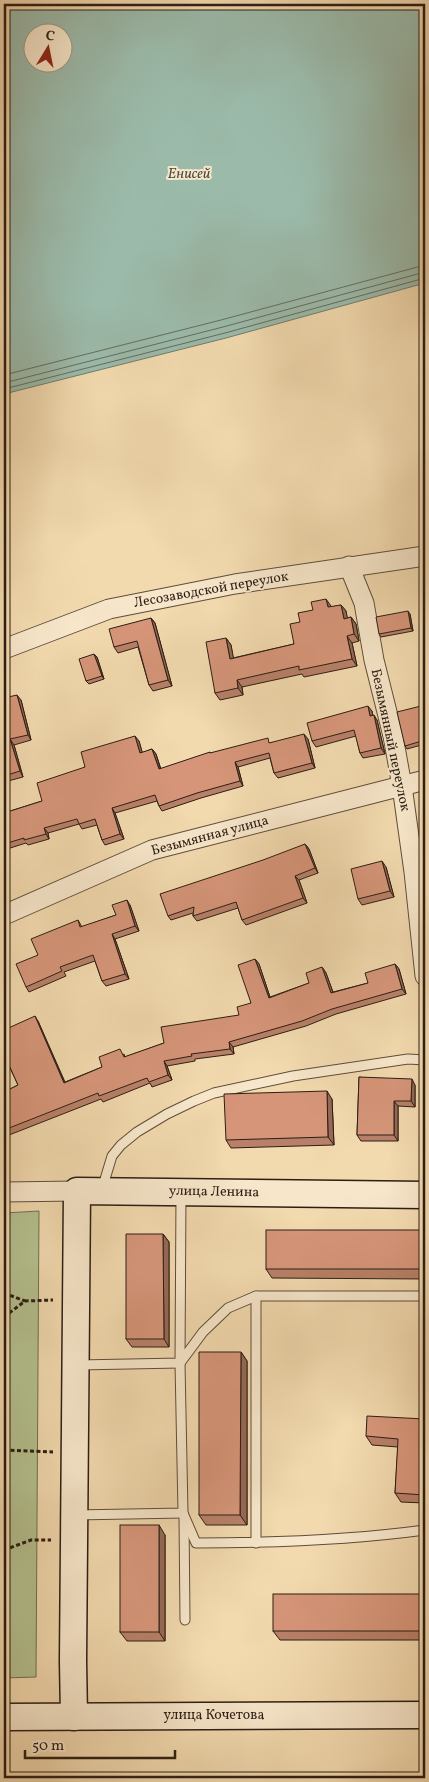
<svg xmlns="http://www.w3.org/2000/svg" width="429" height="1782" font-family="Vollkorn,serif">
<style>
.green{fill:#b4c08f;stroke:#706f52}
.water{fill:#9bbaaa;stroke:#6f7c6e;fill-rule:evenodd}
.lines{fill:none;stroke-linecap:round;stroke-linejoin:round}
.shore{stroke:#646c5f;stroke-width:1}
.lane-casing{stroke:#5e4d3a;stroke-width:11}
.street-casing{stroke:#5e4d3a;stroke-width:21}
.secondary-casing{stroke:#2c1e14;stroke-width:29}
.path{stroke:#2c1e14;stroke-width:3;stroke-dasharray:4 2.5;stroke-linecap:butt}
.lane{stroke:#f7e6ca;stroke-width:9}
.street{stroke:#f7e6ca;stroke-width:19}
.secondary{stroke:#f7e6ca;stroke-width:26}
.wall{fill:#b88068;stroke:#2c1e14}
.shaded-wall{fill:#966855;stroke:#2c1e14}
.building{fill:#d69579;stroke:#2c1e14}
.labels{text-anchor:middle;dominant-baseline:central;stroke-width:4;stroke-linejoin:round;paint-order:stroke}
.street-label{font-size:14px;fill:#2c1e14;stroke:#f7e6ca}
.water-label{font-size:15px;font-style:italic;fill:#4d4d41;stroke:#f7e6ca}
</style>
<rect width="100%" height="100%" fill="#f2d9ae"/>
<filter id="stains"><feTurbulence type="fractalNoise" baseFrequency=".004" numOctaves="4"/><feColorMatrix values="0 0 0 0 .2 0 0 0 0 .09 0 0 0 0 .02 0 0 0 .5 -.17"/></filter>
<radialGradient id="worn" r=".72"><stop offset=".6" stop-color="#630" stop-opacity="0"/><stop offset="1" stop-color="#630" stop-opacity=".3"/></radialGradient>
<path class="green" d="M39 1211 36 1677 4 1678V1213Z"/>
<path class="water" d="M4 4H425V283L226 338 4 394ZM32 32H62V62H32Z"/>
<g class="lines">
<g class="shore">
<path d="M4 375 221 320 425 265"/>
<path d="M4 383 223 327 425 272"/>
<path d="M4 389 225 333 425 278"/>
</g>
<defs>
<g id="lane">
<path d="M102 1189 112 1156 121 1145 137 1132 167 1114 194 1101 214 1093 293 1076 408 1059 425 1060"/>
<path d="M256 1296V1543"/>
<path d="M78 1365 180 1363 203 1332 228 1308 256 1296H425"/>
<path d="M183 1513 196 1543C273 1543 350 1540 425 1530"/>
<path d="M75 1515 183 1513 180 1363 181 1194"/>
<path d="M184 1518 185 1620"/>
</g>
<g id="street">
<path d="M349 566 364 603 374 660 393 736 402 786 414 872 425 976"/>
<path d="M4 649 109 609 235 584 425 556"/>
<path d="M4 915 152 850 425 780"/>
<path d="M4 1192 77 1191"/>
</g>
<g id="secondary">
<path d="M4 1717 425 1715"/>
<path d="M74 1717 73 1661 77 1191 425 1195"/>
</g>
</defs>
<use href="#lane" class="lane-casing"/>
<use href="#street" class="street-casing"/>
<use href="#secondary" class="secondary-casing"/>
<g class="path">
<path d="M4 1293 25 1301"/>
<path d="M4 1317 25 1301 53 1300"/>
<path d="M4 1450 53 1452"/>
<path d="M4 1550 31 1540H51"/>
<path d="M230 1773 234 1778"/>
</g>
<use href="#lane" class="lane"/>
<use href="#street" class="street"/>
<use href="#secondary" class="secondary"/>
</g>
<g class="wall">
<path d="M341 605 346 611 347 618 351 617 356 624 359 641 352 643 357 666 304 677 302 674 242 687 243 695 220 700 215 693 226 638 231 645 233 658 294 644 300 622 331 607Z"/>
<path d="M410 614 413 631 381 637 379 634Z"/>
<path d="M151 618 155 623 172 686 153 691 149 685 138 647 118 653 114 647Z"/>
<path d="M94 654 97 657 104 679 89 684 86 681Z"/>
<path d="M4 698 21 700 31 740 14 745 23 777 8 781 4 776Z"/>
<path d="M425 705V744L407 749 405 746Z"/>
<path d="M372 711V715L377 720 385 754 363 758 360 753 356 736 316 747 312 741Z"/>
<path d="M308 739 315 768 278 778 274 773 270 758 238 767 243 786 201 798 162 811 159 806 157 801 115 813 124 839 105 845 102 840 97 825 82 829 79 824 48 833 49 839 28 845 26 843 4 850V813L42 801 85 767 139 741 142 753 152 749 156 754 161 769 211 753 271 743Z"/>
<path d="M305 844 309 849 318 873 299 880 307 903 246 925 242 920 238 908 197 921 193 916V913L171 920 168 916Z"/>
<path d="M386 867 394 897 362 905 358 899Z"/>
<path d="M130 905 139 931 115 939 129 979 106 986 102 981 95 961 64 972 66 976 29 992 26 987 38 955 78 920 82 927 116 915Z"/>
<path d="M255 959 259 964 270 997 309 983 322 967 326 973 333 992 368 983 395 964 399 969 406 994 336 1014 306 1026 233 1047 234 1054 195 1059V1061L167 1066 172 1080 152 1087 150 1083 103 1102 101 1099 4 1137V1092L18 1085 4 1055V1056V1030L38 1021 65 1082 102 1067 124 1054 125 1057 164 1043 239 1015 251 1003Z"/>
<path d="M359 1077 415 1085V1107L398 1106V1141H361L357 1135Z"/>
<path d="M332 1099 334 1145 231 1148 226 1140Z"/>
<path d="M425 1230V1279L272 1278 266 1269Z"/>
<path d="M163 1234 169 1242V1347H132L126 1339Z"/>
<path d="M241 1352 247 1361V1525H206L199 1515Z"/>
<path d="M425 1419V1503L401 1502 395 1493 398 1447 372 1445 366 1436Z"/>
<path d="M165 1535V1641H127L120 1632Z"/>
<path d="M425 1594V1640H280L273 1631Z"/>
</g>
<g class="shaded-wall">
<path d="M326 599 331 606 332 614 328 607Z"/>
<path d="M341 605 346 611 349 626 344 619Z"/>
<path d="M408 611 410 614 413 631 411 628Z"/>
<path d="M351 617 356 624 359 641 354 634Z"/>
<path d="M151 618 155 623 172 686 168 680Z"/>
<path d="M347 636 352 643 357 666 352 659Z"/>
<path d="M226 638 231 645 235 666 230 659Z"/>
<path d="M94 654 97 657 104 679 102 676Z"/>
<path d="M237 680 242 687 243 695 238 688Z"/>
<path d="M17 695 21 700 31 740 28 735Z"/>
<path d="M368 706 372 711 374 721 370 716Z"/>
<path d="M374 715 377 720 385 754 381 748Z"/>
<path d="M304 734 308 739 315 768 312 763Z"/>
<path d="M135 736 139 741 144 758 140 753Z"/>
<path d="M10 739 14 745 23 777 20 771Z"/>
<path d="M152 749 156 754 162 774 159 769Z"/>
<path d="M235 762 238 767 243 786 240 781Z"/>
<path d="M112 808 115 813 124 839 120 834Z"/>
<path d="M44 828 48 833 49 839 46 834Z"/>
<path d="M305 844 309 849 318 873 315 868Z"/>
<path d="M382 861 386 867 394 897 390 891Z"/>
<path d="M295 876 299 880 307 903 303 898Z"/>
<path d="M127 900 130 905 139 931 135 926Z"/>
<path d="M112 934 115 939 129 979 125 974Z"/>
<path d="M255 959 259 964 272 1003 269 998Z"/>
<path d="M395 964 399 969 406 994 402 989Z"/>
<path d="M322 967 326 973 335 998 331 993Z"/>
<path d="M35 1016 38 1021 67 1088 64 1083Z"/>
<path d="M229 1042 233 1047 234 1054 230 1049Z"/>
<path d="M164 1061 167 1066 172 1080 168 1075Z"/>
<path d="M412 1079 415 1085V1107L411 1101Z"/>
<path d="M327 1091 332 1099 334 1145 328 1137Z"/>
<path d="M394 1101 398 1106V1141L394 1135Z"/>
<path d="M163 1234 169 1242V1347L164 1339Z"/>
<path d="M241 1352 247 1361V1525L240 1515Z"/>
<path d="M159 1525 165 1535V1641L159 1632Z"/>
</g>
<g class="building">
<path d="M326 599 328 607 341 605 344 619 351 617 354 634 347 636 352 659 299 670V666L237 680 238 688 215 693 206 642 226 638 230 659 294 644 290 624 300 622 298 613 313 610 311 602Z"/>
<path d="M408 611 411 628 379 634 376 617Z"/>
<path d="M151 618 168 680 149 685 137 641 114 647 109 629Z"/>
<path d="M94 654 102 676 86 681 79 659Z"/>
<path d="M17 695 28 735 10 739 20 771 4 776V698Z"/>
<path d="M425 705V740L405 746 397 712Z"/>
<path d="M368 706 370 716 374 715 381 748 360 753 354 730 312 741 307 723Z"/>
<path d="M304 734 312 763 274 773 269 753 235 762 240 781 197 793 159 806 155 795 112 808 120 834 102 840 95 819 79 824 77 819 44 828 46 834 24 840V838L4 844V813L42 801 37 783 85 767 81 752 135 736 140 753 152 749 159 769 210 752V753L268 738 269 743Z"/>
<path d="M425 816V833L422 817Z"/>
<path d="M305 844 315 868 295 876 303 898 242 920 236 902 193 916 194 907 168 916 160 894 263 860Z"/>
<path d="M382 861 390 891 358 899 351 869Z"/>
<path d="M127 900 135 926 112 934 125 974 102 981 93 955 60 967 62 971 26 987 16 964 38 955 31 939 78 920 80 927 116 915 112 905Z"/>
<path d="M255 959 269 998 309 983 306 973 322 967 331 993 368 983 365 973 395 964 402 989 332 1009 302 1021 229 1042 230 1049 191 1054 192 1056 164 1061 168 1075 149 1082 147 1078 99 1096 98 1093 4 1130V1092L18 1085 4 1054V1030L35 1016 64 1083 102 1067 99 1057 120 1049 124 1057 164 1043 161 1027 239 1015 237 1007 251 1003 238 965Z"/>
<path d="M359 1077 412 1079 411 1101H394V1135H357Z"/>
<path d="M327 1091 328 1137 226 1140 224 1094Z"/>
<rect x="266" y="1230" width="159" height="39"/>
<path d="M126 1234H163L164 1339H126Z"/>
<path d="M199 1352H241L240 1515H199Z"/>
<path d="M367 1416 425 1419V1495L395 1493 398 1439 366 1436Z"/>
<rect x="120" y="1525" width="39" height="107"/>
<rect x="273" y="1594" width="152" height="37"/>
</g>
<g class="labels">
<g class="street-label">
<text transform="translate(211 590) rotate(-10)">Лесозаводской переулок</text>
<text transform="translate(390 740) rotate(78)">Безымянный переулок</text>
<text transform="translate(210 836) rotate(-15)">Безымянная улица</text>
<text transform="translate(214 1192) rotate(1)">улица Ленина</text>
<text x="214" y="1715">улица Кочетова</text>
</g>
<g class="water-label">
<text x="189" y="174">Енисей</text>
</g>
</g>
<rect width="429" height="1782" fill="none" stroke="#f2d9ae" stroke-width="20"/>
<rect x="5" y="5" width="419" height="1772" fill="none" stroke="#2c1e14" stroke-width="2.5"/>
<rect x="10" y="10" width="409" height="1762" fill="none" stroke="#2c1e14"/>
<g transform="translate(48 48) rotate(10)"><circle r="24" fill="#f7e6ca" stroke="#a69681"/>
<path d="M0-4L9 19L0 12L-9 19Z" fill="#8f2418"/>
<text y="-8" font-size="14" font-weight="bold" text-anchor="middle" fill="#2c1e14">С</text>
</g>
<path d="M25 1750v8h150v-8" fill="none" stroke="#2c1e14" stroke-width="2.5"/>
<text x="32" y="1750" font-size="15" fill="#2c1e14" stroke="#f7e6ca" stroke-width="4" paint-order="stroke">50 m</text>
<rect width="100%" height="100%" filter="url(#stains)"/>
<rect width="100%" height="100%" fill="url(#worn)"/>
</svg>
